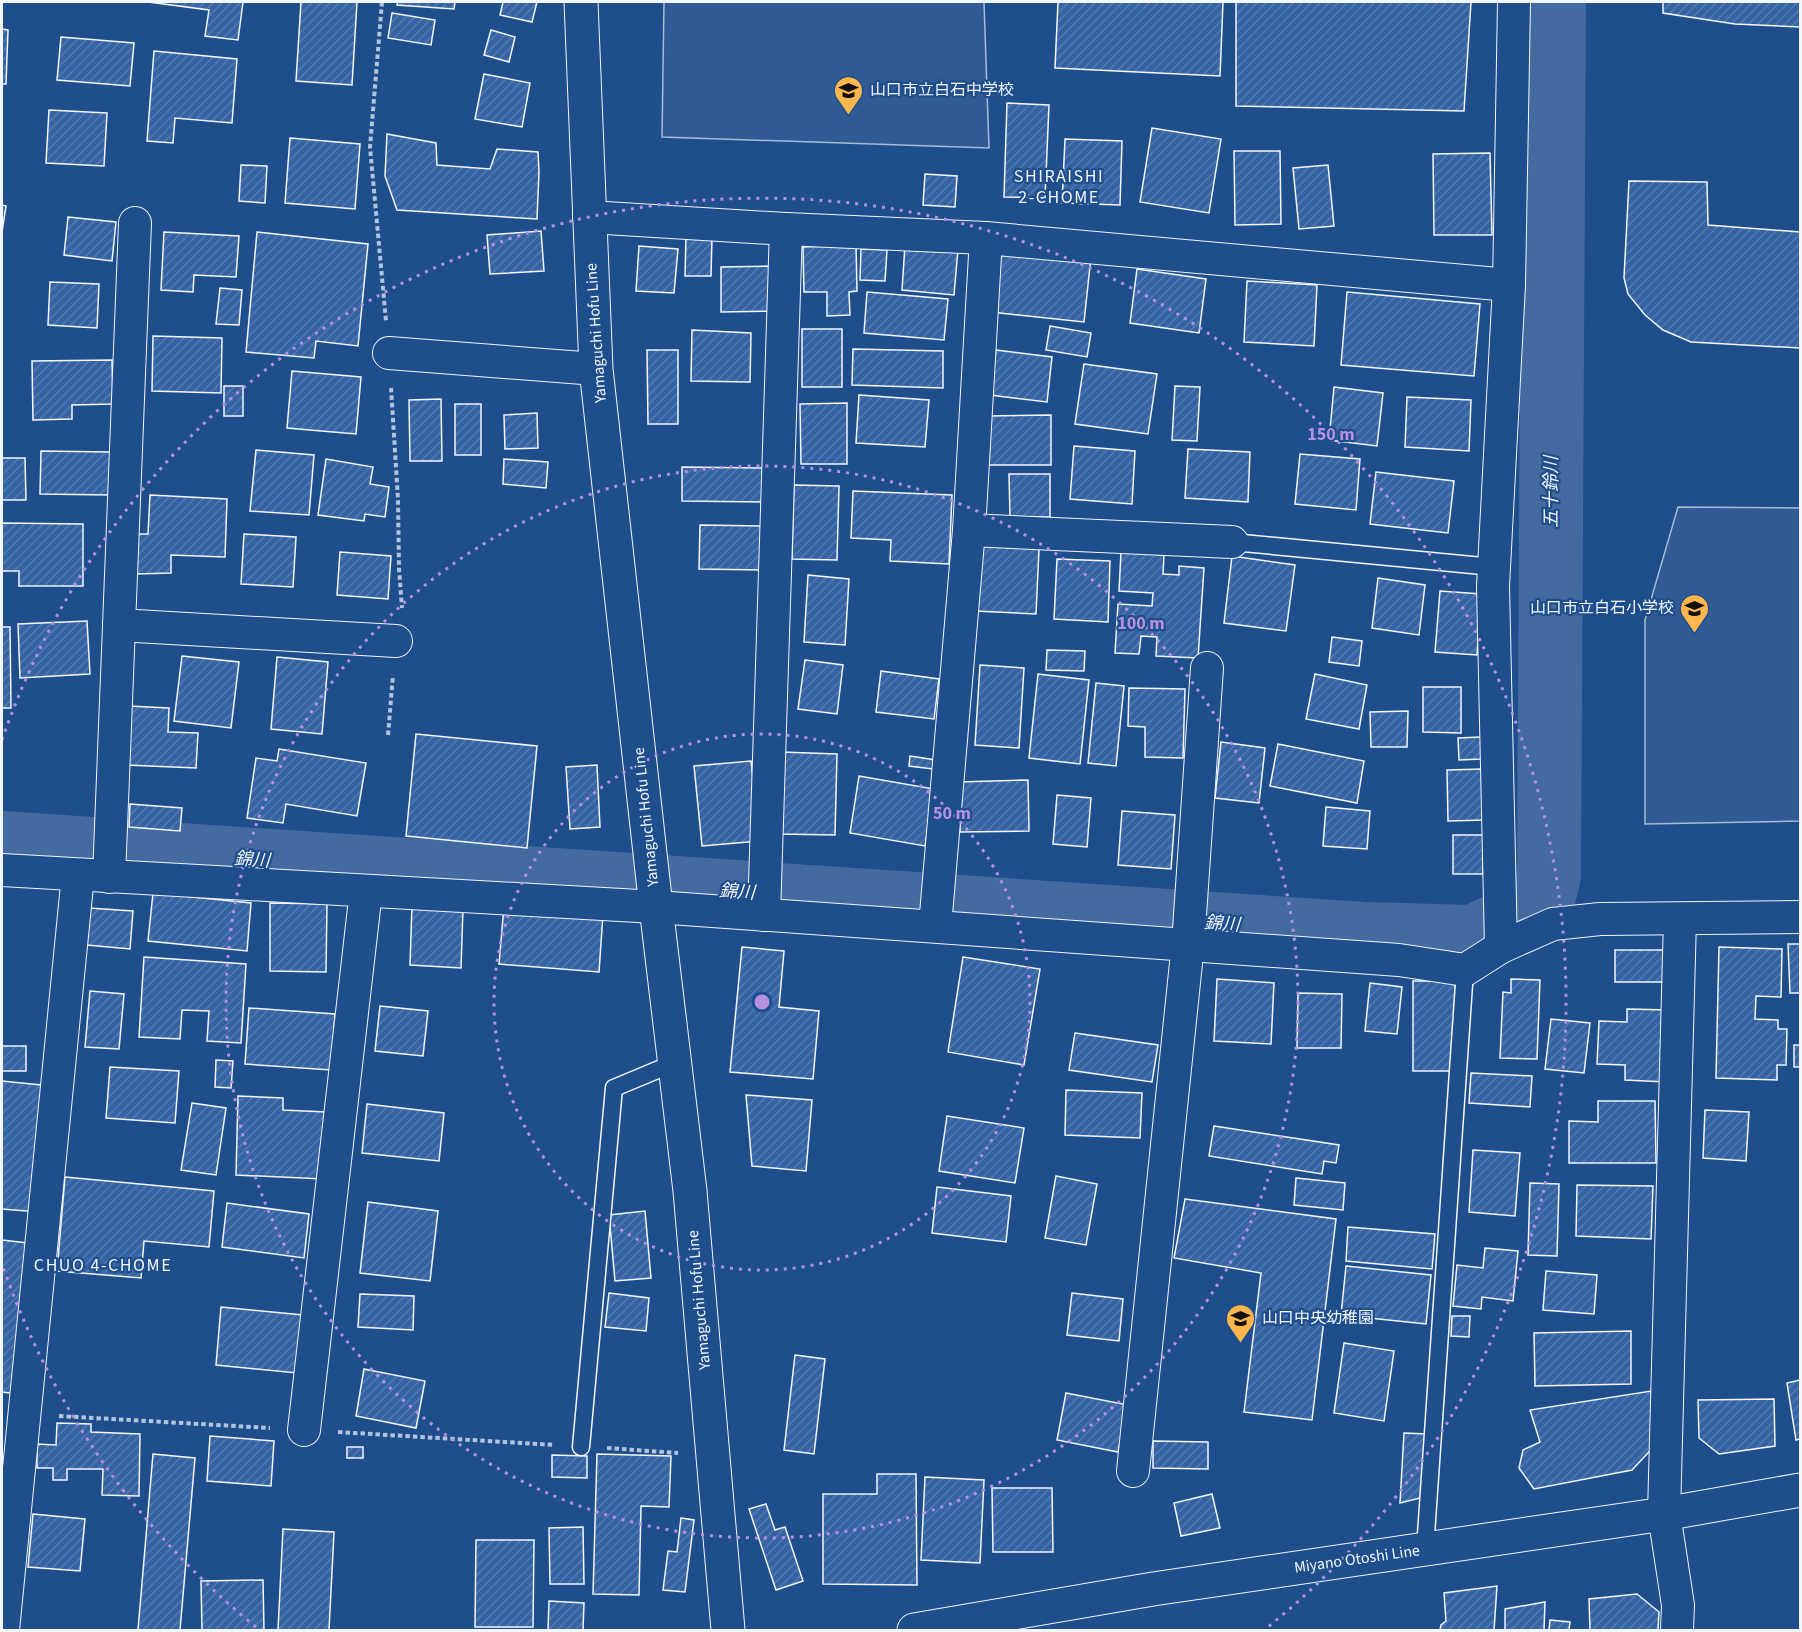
<svg xmlns="http://www.w3.org/2000/svg" width="1802" height="1632" font-family="'Source Sans 3','Noto Sans JP',sans-serif">
<style>
.pitch{fill:#305b95;stroke:#a8bbd7;stroke-width:1.5}
.lines{fill:none;stroke-linecap:round;stroke-linejoin:round}
.river{stroke:#446ba0;stroke-width:64}
.building{fill:url(#building-hatch);stroke:#f2f6ff;stroke-width:1.5}
.lane-casing{stroke:#f2f6ff;stroke-width:19}
.street-casing{stroke:#f2f6ff;stroke-width:34}
.secondary-casing{stroke:#f2f6ff;stroke-width:35}
.primary-casing{stroke:#f2f6ff;stroke-width:35}
.path{stroke:#b3c4dc;stroke-width:4;stroke-dasharray:4.5 3;stroke-linecap:butt}
.lane{stroke:#1f4e8c;stroke-width:16}
.street{stroke:#1f4e8c;stroke-width:32}
.secondary{stroke:#1f4e8c;stroke-width:33}
.primary{stroke:#1f4e8c;stroke-width:33}
.ring{fill:none;stroke:#b691df;stroke-width:3;stroke-dasharray:3 6}
.labels{text-anchor:middle;dominant-baseline:central;stroke-width:4.5;stroke-linejoin:round;paint-order:stroke}
.poi-label{font-size:16px;fill:#f2f6ff;stroke:#1f4e8c;text-anchor:start}
.street-label{font-size:16px;fill:#f2f6ff;stroke:#1f4e8c}
.neighbourhood-label{font-size:18px;letter-spacing:1.5px;fill:#f2f6ff;stroke:#1f4e8c}
.water-label{font-size:18px;font-style:italic;fill:#f2f6ff;stroke:#1f4e8c}
.centre{fill:#b691df;stroke:#1f4e8c;stroke-width:3}
.ring-label{font-size:18px;text-anchor:middle;font-weight:bold;fill:#b691df;stroke:#1f4e8c;stroke-width:4.5;stroke-linejoin:round;paint-order:stroke}
</style>
<defs>
<pattern id="building-hatch" width="6" height="6" patternUnits="userSpaceOnUse" patternTransform="scale(1.5)"><rect width="6" height="6" fill="#3563a3"/><path d="M-1 1l2-2M0 6l6-6M5 7l2-2" fill="none" stroke="#537ab1"/></pattern>
</defs>
<rect width="100%" height="100%" fill="#1f4e8c"/>
<g class="pitch">
<path d="M664 2H984L989 148 662 137Z"/>
<path d="M1678 507 1800 508V821L1645 824V620Z"/>
</g>
<g class="lines">
<path class="river" d="M2 843 1364 934 1472 937 1542 905 1549 875 1554 2"/>
</g>
<g class="building">
<path d="M148 2H243L238 40 205 36 209 10Z"/>
<path d="M301 2H357L352 85 296 81Z"/>
<path d="M398 2H455L454 9 397 5Z"/>
<path d="M503 2H537L532 22 500 15Z"/>
<path d="M1058 2H1223L1220 76 1055 68Z"/>
<path d="M1236 2H1471L1464 111 1236 106Z"/>
<path d="M1663 2H1800V27L1735 24 1663 13Z"/>
<path d="M392 13 435 20 431 45 388 38Z"/>
<path d="M2 29 8 30 6 84H2Z"/>
<path d="M491 30 515 37 509 62 484 55Z"/>
<path d="M61 37 134 43 130 86 57 80Z"/>
<path d="M154 51 237 59 232 123 175 118 173 143 147 141Z"/>
<path d="M484 74 530 83 522 127 475 119Z"/>
<path d="M1007 103 1049 105 1045 198 1004 197Z"/>
<path d="M49 110 107 113 104 166 46 163Z"/>
<path d="M1152 128 1221 139 1209 213 1140 202Z"/>
<path d="M387 134 436 143 437 165 490 169 497 149 538 152 539 172 537 219 397 210 385 176Z"/>
<path d="M290 138 360 144 355 209 285 203Z"/>
<path d="M1065 139 1122 141 1120 205 1062 203Z"/>
<path d="M1234 151H1280L1281 224 1235 225Z"/>
<path d="M1490 153 1492 235H1434L1433 154Z"/>
<path d="M241 165 267 166 265 203 239 201Z"/>
<path d="M1328 165 1334 226 1299 229 1293 168Z"/>
<path d="M925 174 957 176 955 207 923 205Z"/>
<path d="M1629 181 1707 182 1708 225 1800 232V348L1691 342 1663 330 1645 315 1628 294 1624 278Z"/>
<path d="M2 205 6 206 2 232Z"/>
<path d="M68 217 116 222 112 261 64 255Z"/>
<path d="M541 231 544 271 490 274 487 235Z"/>
<path d="M164 232 239 236 236 277 194 275 193 292 161 290Z"/>
<path d="M257 232 368 244 358 346 316 341 314 358 246 352Z"/>
<path d="M686 236 712 237 711 276H685Z"/>
<path d="M856 245 857 291 849 292 850 315 827 316V292H804L803 247Z"/>
<path d="M905 245 958 249 954 295 902 290Z"/>
<path d="M639 246 678 249 674 293 636 291Z"/>
<path d="M998 247 1091 257 1084 322 991 312Z"/>
<path d="M861 249 887 250 885 281 860 280Z"/>
<path d="M771 266 772 311 721 312V267Z"/>
<path d="M1137 269 1206 279 1199 333 1130 323Z"/>
<path d="M1247 281 1317 285 1314 346 1244 342Z"/>
<path d="M50 282 99 284 97 328 48 325Z"/>
<path d="M220 288 242 290 239 325 216 324Z"/>
<path d="M867 292 948 299 944 340 864 333Z"/>
<path d="M1347 292 1480 304 1474 376 1341 365Z"/>
<path d="M1050 326 1091 333 1087 357 1046 350Z"/>
<rect x="802" y="329" width="40" height="58"/>
<path d="M692 330 751 333 750 382 691 381Z"/>
<path d="M153 336 222 338 221 393 152 391Z"/>
<path d="M853 349 943 351V388L852 385Z"/>
<path d="M647 350H678V424H648Z"/>
<path d="M996 350 1052 357 1047 402 990 395Z"/>
<path d="M112 360 113 404 72 405V419L33 420 32 361Z"/>
<path d="M1084 364 1157 374 1148 434 1075 424Z"/>
<path d="M292 371 361 377 356 434 287 428Z"/>
<rect x="224" y="386" width="19" height="30"/>
<path d="M1175 386 1200 387 1197 441 1172 440Z"/>
<path d="M1334 387 1383 393 1377 446 1329 440Z"/>
<path d="M859 395 929 400 925 447 856 443Z"/>
<path d="M1407 397 1471 400 1469 451 1405 447Z"/>
<path d="M441 399 442 461H410L409 400Z"/>
<path d="M847 403V464H801L800 404Z"/>
<rect x="455" y="404" width="26" height="51"/>
<path d="M537 413 538 448 505 449 504 415Z"/>
<path d="M1051 415V465H988V416Z"/>
<path d="M1074 446 1135 451 1132 504 1070 499Z"/>
<path d="M1188 449 1250 452 1248 502 1185 498Z"/>
<path d="M256 450 314 455 309 515 250 511Z"/>
<path d="M41 451 110 452V495L40 494Z"/>
<path d="M1300 454 1360 459 1356 510 1295 504Z"/>
<path d="M2 458H25L26 500H2Z"/>
<path d="M326 459 373 467 370 484 389 487 385 517 365 514 364 521 318 515Z"/>
<path d="M504 459 548 462 546 488 503 484Z"/>
<path d="M682 467 768 468 767 502 682 501Z"/>
<path d="M1376 472 1454 481 1448 533 1370 524Z"/>
<path d="M1009 474H1050V517H1010Z"/>
<path d="M794 485 839 486 837 560 792 559Z"/>
<path d="M853 491 952 495 949 564 890 561 891 540 851 538Z"/>
<path d="M150 495 227 499 225 557 171 555V573L135 574 134 534H148Z"/>
<path d="M2 523 83 524V586H19V571H2Z"/>
<path d="M700 525 765 526 764 570 699 569Z"/>
<path d="M244 534 296 537 293 587 241 584Z"/>
<path d="M978 546 1039 549 1036 614 975 611Z"/>
<path d="M340 552 391 556 388 599 337 595Z"/>
<path d="M1121 552 1164 555 1163 574 1179 575V566L1204 568 1198 658 1156 656 1157 637 1141 636 1139 654 1115 653 1118 604 1152 606 1153 593 1119 591Z"/>
<path d="M1232 556 1295 565 1286 631 1224 623Z"/>
<path d="M1057 559 1110 561 1108 622 1054 619Z"/>
<path d="M808 575 849 579 845 645 804 642Z"/>
<path d="M1378 578 1425 585 1419 635 1372 628Z"/>
<path d="M1440 591 1481 594 1477 655 1435 652Z"/>
<path d="M87 621 90 674 20 678 18 624Z"/>
<path d="M2 627H10L11 708H2Z"/>
<path d="M1332 637 1362 641 1359 666 1329 662Z"/>
<path d="M1047 650 1085 651 1084 671 1046 670Z"/>
<path d="M182 656 239 662 231 728 174 721Z"/>
<path d="M277 657 328 662 322 734 271 729Z"/>
<path d="M805 660 843 665 837 714 798 709Z"/>
<path d="M980 665 1024 668 1019 748 975 745Z"/>
<path d="M881 671 939 679 934 719 876 712Z"/>
<path d="M1038 674 1089 680 1080 764 1029 758Z"/>
<path d="M1315 674 1367 685 1359 729 1306 719Z"/>
<path d="M1096 683 1124 686 1116 766 1088 763Z"/>
<path d="M1423 687H1461V733L1423 732Z"/>
<path d="M1129 688 1185 689 1183 758 1145 757V727L1128 726Z"/>
<path d="M128 706 169 708 168 732 198 733 196 768 126 765Z"/>
<path d="M1408 711 1407 747H1371L1370 712Z"/>
<path d="M416 734 537 746 527 848 406 836Z"/>
<path d="M1481 737V759L1459 760 1458 738Z"/>
<path d="M1221 742 1265 748 1259 803 1215 798Z"/>
<path d="M1278 744 1364 761 1357 803 1270 786Z"/>
<path d="M279 749 366 763 357 816 286 804 283 823 247 818 256 758 277 761Z"/>
<path d="M782 752 837 754 835 835 779 834Z"/>
<path d="M910 756 942 761 941 770 909 766Z"/>
<path d="M751 761 759 841 702 846 694 766Z"/>
<path d="M597 765 600 827 570 829 566 767Z"/>
<path d="M1483 769 1485 820 1448 821 1447 770Z"/>
<path d="M859 776 934 789 925 846 850 833Z"/>
<path d="M1028 780 1029 831 960 832 959 782Z"/>
<path d="M1057 795 1091 798 1087 847 1053 844Z"/>
<path d="M130 804 182 808 180 831 129 827Z"/>
<path d="M1326 807 1370 811 1367 849 1323 846Z"/>
<path d="M1122 811 1175 815 1171 869 1118 865Z"/>
<rect x="1453" y="835" width="30" height="39"/>
<path d="M153 893 251 903 247 951 148 941Z"/>
<path d="M270 903 327 904 326 972 270 971Z"/>
<path d="M412 905 463 908 461 968 410 965Z"/>
<path d="M504 906 603 914 599 972 499 964Z"/>
<path d="M89 908 133 911 130 949 87 945Z"/>
<path d="M1788 944H1800V993H1790Z"/>
<path d="M742 947 784 951 779 1007 819 1011 813 1079 730 1072Z"/>
<path d="M1719 947 1782 949 1781 997 1756 996 1755 1019 1778 1020V1029H1787L1786 1065H1777V1080L1716 1078Z"/>
<rect x="1615" y="950" width="49" height="32"/>
<path d="M144 957 246 964 241 1043 207 1041 209 1011 182 1010 180 1039 139 1037Z"/>
<path d="M963 957 1040 969 1024 1065 948 1052Z"/>
<path d="M1217 979 1274 983 1271 1044 1214 1041Z"/>
<path d="M1511 979 1540 980 1537 1059 1500 1058 1503 992 1511 993Z"/>
<rect x="1413" y="981" width="42" height="90"/>
<path d="M1370 983 1402 987 1397 1034 1365 1031Z"/>
<path d="M90 991 124 994 119 1049 85 1047Z"/>
<path d="M1298 993 1342 994 1341 1048H1297Z"/>
<path d="M380 1006 428 1011 423 1056 375 1051Z"/>
<path d="M249 1008 335 1014 331 1070 245 1064Z"/>
<path d="M1627 1009 1669 1010 1666 1082 1625 1080V1065L1597 1064 1599 1021 1627 1022Z"/>
<path d="M1551 1019 1590 1023 1584 1073 1545 1069Z"/>
<path d="M1075 1033 1158 1045 1152 1082 1069 1070Z"/>
<rect x="1794" y="1045" width="6" height="22"/>
<rect x="2" y="1046" width="24" height="25"/>
<path d="M216 1060 233 1061 231 1088 215 1087Z"/>
<path d="M110 1067 179 1071 175 1123 106 1118Z"/>
<path d="M1471 1073 1532 1076 1530 1107 1469 1103Z"/>
<path d="M2 1081 51 1086 39 1212 2 1209Z"/>
<path d="M1066 1090 1142 1093 1140 1138 1065 1135Z"/>
<path d="M746 1095 812 1100 806 1171 752 1166Z"/>
<path d="M238 1096 283 1098V1110L326 1112 324 1179 236 1175Z"/>
<path d="M1598 1101H1655L1656 1163H1569V1121L1598 1122Z"/>
<path d="M192 1103 226 1108 216 1175 181 1170Z"/>
<path d="M367 1104 444 1113 439 1161 362 1153Z"/>
<path d="M1705 1110 1749 1112 1746 1161 1703 1158Z"/>
<path d="M947 1116 1024 1128 1015 1183 939 1171Z"/>
<path d="M1214 1126 1339 1145 1336 1163 1324 1161 1322 1174 1209 1156Z"/>
<path d="M1473 1150 1520 1153 1515 1216 1469 1212Z"/>
<path d="M1056 1176 1097 1184 1086 1245 1045 1238Z"/>
<path d="M65 1177 214 1191 209 1247 144 1241 141 1278 57 1271Z"/>
<path d="M1296 1178 1345 1183 1343 1210 1294 1205Z"/>
<path d="M1530 1183 1559 1184 1557 1256 1528 1255Z"/>
<path d="M1577 1185 1653 1186 1651 1239 1576 1236Z"/>
<path d="M937 1187 1011 1196 1006 1242 932 1233Z"/>
<path d="M1185 1199 1336 1219 1312 1420 1244 1412 1261 1273 1174 1258Z"/>
<path d="M368 1202 438 1211 430 1281 360 1273Z"/>
<path d="M227 1203 309 1214 304 1258 222 1247Z"/>
<path d="M645 1211 651 1278 615 1281 609 1215Z"/>
<path d="M1348 1227 1435 1234 1432 1269 1346 1261Z"/>
<path d="M2 1240 36 1244 18 1394 2 1392Z"/>
<path d="M1485 1248 1518 1251 1513 1301 1482 1297 1481 1309 1453 1306 1457 1265 1483 1268Z"/>
<path d="M1346 1266 1431 1275 1426 1324 1341 1315Z"/>
<path d="M1546 1271 1597 1275 1594 1314 1543 1310Z"/>
<path d="M609 1293 649 1298 646 1331 605 1327Z"/>
<path d="M1072 1293 1123 1299 1119 1341 1067 1335Z"/>
<path d="M360 1294 414 1296 413 1330 358 1327Z"/>
<path d="M221 1307 303 1315 297 1373 216 1365Z"/>
<path d="M1452 1316H1470L1469 1337 1451 1336Z"/>
<path d="M1631 1331V1384L1535 1386 1534 1333Z"/>
<path d="M1344 1343 1394 1351 1384 1421 1334 1413Z"/>
<path d="M795 1355 825 1359 814 1454 784 1450Z"/>
<path d="M364 1369 425 1381 416 1428 356 1416Z"/>
<path d="M1800 1380V1439L1796 1440 1787 1383Z"/>
<path d="M1651 1391 1659 1441 1632 1470 1534 1489 1519 1468 1523 1450 1540 1442 1530 1410Z"/>
<path d="M1066 1393 1128 1405 1118 1452 1057 1440Z"/>
<path d="M1774 1399 1775 1446 1719 1454 1699 1438 1698 1400Z"/>
<path d="M57 1423 91 1424V1432L140 1434 139 1496 102 1495 103 1469H67V1480H53V1468H37V1444L56 1445Z"/>
<path d="M1404 1433 1428 1434 1424 1497 1400 1503Z"/>
<path d="M210 1436 274 1441 271 1486 207 1481Z"/>
<path d="M1153 1441 1208 1442V1469L1153 1468Z"/>
<rect x="347" y="1447" width="16" height="11"/>
<path d="M153 1454 195 1458 180 1630H138Z"/>
<path d="M597 1454 671 1456 669 1507 641 1506 639 1595 593 1594Z"/>
<path d="M552 1455 587 1456V1478L552 1477Z"/>
<path d="M877 1474H916L917 1585 823 1584V1494H877Z"/>
<path d="M925 1477 984 1480 980 1563 921 1560Z"/>
<path d="M992 1488H1052L1053 1552H993Z"/>
<path d="M1212 1494 1220 1528 1181 1536 1174 1503Z"/>
<path d="M766 1504 775 1530 785 1527 803 1581 776 1590 749 1509Z"/>
<path d="M33 1514 85 1519 80 1571 28 1567Z"/>
<path d="M681 1518 694 1520 685 1592 663 1590 668 1551 677 1552Z"/>
<path d="M583 1527 584 1584H550L549 1528Z"/>
<path d="M283 1529 334 1532 329 1630H278Z"/>
<path d="M476 1540H534L533 1627H475Z"/>
<path d="M263 1580 264 1630H202L201 1581Z"/>
<path d="M1497 1586 1494 1630H1440L1441 1625 1446 1621 1444 1593Z"/>
<path d="M1637 1594 1659 1612 1658 1630H1590L1589 1599Z"/>
<path d="M549 1601 584 1603 583 1630H548Z"/>
<path d="M1545 1602 1544 1630H1505V1609Z"/>
<path d="M1550 1620 1570 1622 1569 1630H1549Z"/>
</g>
<g class="lines">
<defs>
<g id="lane">
<path d="M1232 542 1493 567"/>
<path d="M581 1447 614 1088 674 1063"/>
<path d="M1425 1549 1465 970"/>
</g>
<g id="street">
<path d="M589 217 786 229 986 238 1509 285"/>
<path d="M389 353 596 369"/>
<path d="M969 530 1232 542"/>
<path d="M119 625 396 641"/>
<path d="M2 870 656 907 1399 960 1465 970 1501 947 1553 924 1600 919 1800 917"/>
<path d="M109 877 135 223"/>
<path d="M764 915 786 229"/>
<path d="M935 926 969 530 986 238"/>
<path d="M1501 947 1493 586 1509 285 1514 2"/>
<path d="M304 1430 366 891"/>
<path d="M1133 1471 1188 944 1207 668"/>
<path d="M3 1630 78 875"/>
<path d="M1677 1630 1678 1605 1664 1514 1680 919"/>
</g>
<path id="secondary" d="M914 1630 1153 1589 1664 1514 1800 1490"/>
<path id="primary" d="M581 2 596 369 656 907 690 1191 728 1630"/>
</defs>
<use href="#lane" class="lane-casing"/>
<use href="#street" class="street-casing"/>
<use href="#secondary" class="secondary-casing"/>
<use href="#primary" class="primary-casing"/>
<g class="path">
<path d="M382 2 370 147 386 321"/>
<path d="M391 388 398 499 399 569 402 608"/>
<path d="M388 735 393 675"/>
<path d="M59 1416 270 1428"/>
<path d="M338 1432 555 1445"/>
<path d="M607 1448 678 1453"/>
</g>
<use href="#lane" class="lane"/>
<use href="#street" class="street"/>
<use href="#secondary" class="secondary"/>
<use href="#primary" class="primary"/>
</g>
<g class="ring">
<circle cx="762" cy="1002" r="268"/>
<circle cx="762" cy="1002" r="536"/>
<path d="M256 1627A804 804 0 0 1 2 1264M2 740A804 804 0 1 1 1268 1627"/>
</g>
<defs>
<symbol id="school-pin" viewBox="-11 -11 22 30"><path d="M0 17L-7.5 6A9.5 9.5 0 1 1 7.5 6Z" fill="#ffb74d" stroke="#1f4e8c"/><path d="M0-5L7-2L0 1L-7-2ZM-4 1L0 2.5L4 1V4Q0 6-4 4Z" fill="#111"/></symbol>
</defs>
<g fill-rule="evenodd">
<use href="#school-pin" x="832" y="74" width="33" height="45"/>
<use href="#school-pin" x="1678" y="592" width="33" height="45"/>
<use href="#school-pin" x="1224" y="1302" width="33" height="45"/>
</g>
<g class="labels">
<g class="poi-label">
<text x="870" y="90">山口市立白石中学校</text>
<text x="1674" y="608" text-anchor="end">山口市立白石小学校</text>
<text x="1262" y="1318">山口中央幼稚園</text>
</g>
<g class="street-label">
<text transform="translate(596 333) rotate(-94)">Yamaguchi Hofu Line</text>
<text transform="translate(646 817) rotate(-96)">Yamaguchi Hofu Line</text>
<text transform="translate(699 1300) rotate(-95)">Yamaguchi Hofu Line</text>
<text transform="translate(1357 1559) rotate(-8)">Miyano Otoshi Line</text>
</g>
<g class="neighbourhood-label">
<text x="1059" y="176">SHIRAISHI<tspan x="1059" dy="21">2-CHOME</tspan></text>
<text x="103" y="1265">CHUO 4-CHOME</text>
</g>
<g class="water-label">
<text transform="translate(1551 492) rotate(-90)">五十鈴川</text>
<text transform="translate(252 860) rotate(4)">錦川</text>
<text transform="translate(737 892) rotate(4)">錦川</text>
<text transform="translate(1222 924) rotate(4)">錦川</text>
</g>
</g>
<circle cx="762" cy="1002" r="9" class="centre"/>
<g class="ring-label">
<text x="1331" y="440">150 m</text>
<text x="1141" y="629">100 m</text>
<text x="952" y="819">50 m</text>
</g>
<rect width="1802" height="1632" fill="none" stroke="#f2f6ff" stroke-width="6"/>
</svg>
